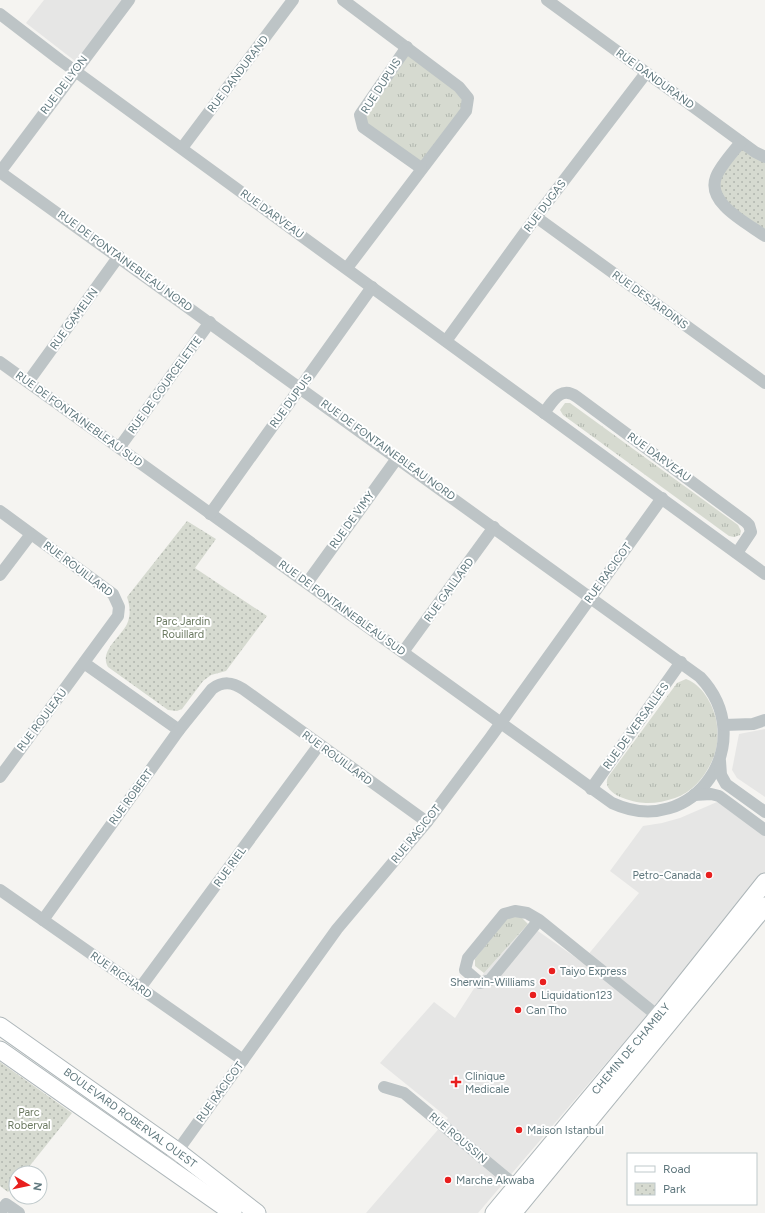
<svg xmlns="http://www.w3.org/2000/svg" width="765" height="1213" font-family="Figtree,sans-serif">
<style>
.built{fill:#e6e6e5}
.grass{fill:url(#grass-tufts)}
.park{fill:url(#park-dots)}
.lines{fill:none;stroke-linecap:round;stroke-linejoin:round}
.secondary-casing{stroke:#adb6b9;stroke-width:19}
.street{stroke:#bdc4c6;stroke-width:12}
.secondary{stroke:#fff;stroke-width:17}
.poi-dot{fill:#e81f1e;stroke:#fff;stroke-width:1.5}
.labels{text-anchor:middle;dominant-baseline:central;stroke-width:4;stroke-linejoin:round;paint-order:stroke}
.street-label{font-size:11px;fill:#5f777d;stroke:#fff}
.park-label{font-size:11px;fill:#6c7a62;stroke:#fff}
.poi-label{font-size:11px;fill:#5f777d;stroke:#fff;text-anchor:start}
</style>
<defs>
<pattern id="grass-tufts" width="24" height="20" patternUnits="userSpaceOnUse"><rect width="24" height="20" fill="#d6dad0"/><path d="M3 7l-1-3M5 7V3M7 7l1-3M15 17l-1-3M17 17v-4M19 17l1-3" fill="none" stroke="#b1b6ae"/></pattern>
<pattern id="park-dots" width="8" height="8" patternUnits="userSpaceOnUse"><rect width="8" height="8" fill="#d6dad0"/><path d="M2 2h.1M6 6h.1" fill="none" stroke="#b1b6ae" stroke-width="1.8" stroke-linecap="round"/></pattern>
</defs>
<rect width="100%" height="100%" fill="#f5f4f1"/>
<g class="built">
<path d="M44 0H136L84 68 26 23Z"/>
<path d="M765 729V797L737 778 732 770 739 734Z"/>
<path d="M717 802 765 836V877L478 1213H366L448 1118 380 1063 434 1002 455 1018 484 973 528 924 582 962 639 893 610 871 643 826 662 823 680 818Z"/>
</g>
<g class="grass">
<path d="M407 47 459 87 466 111 421 168 363 127 360 115Z"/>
<path d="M565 403H570L738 525 741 531 740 535 734 537 729 536 563 415 560 410Z"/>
<path d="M686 679C702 685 712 703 716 719 719 735 718 749 711 763 703 779 692 792 675 798 666 801 657 803 648 803 635 803 600 795 608 777L677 683Z"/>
<path d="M509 914H518L528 924 484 973 475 966V959Z"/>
</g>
<g class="park">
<path d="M741 142 765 157V236L720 204 716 177Z"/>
<path d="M187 521 216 539 195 568 267 616 226 671 211 675 203 681 182 709 177 711 168 710 108 667C99 651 120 638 127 624 131 615 130 606 127 597Z"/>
<path d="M0 1062 72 1113 24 1173H16V1183L8 1192 0 1186Z"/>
</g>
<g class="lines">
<defs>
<g id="secondary">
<path d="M0 1026 177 1151 257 1213"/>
<path d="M0 1050 233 1213"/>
<path d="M494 1213 665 1008 765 882"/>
<path d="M513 1213 765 906"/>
</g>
</defs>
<use href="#secondary" class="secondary-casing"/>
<g class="street">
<path d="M343 0 459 87 468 98 466 111 347 268"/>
<path d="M547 0 755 152 765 157"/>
<path d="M0 14 60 60 765 574"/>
<path d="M407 47 360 115 363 127 421 168"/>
<path d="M741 142C734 151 720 166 716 177 706 203 747 223 765 236"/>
<path d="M182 148 293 0"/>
<path d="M536 217 765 383"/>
<path d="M446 341 536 217 646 73"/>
<path d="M0 362 612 803C694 841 761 741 700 677L0 172 129 0"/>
<path d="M28 382 119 256"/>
<path d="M544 413C553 401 561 385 577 397L746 522 749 525 751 532 737 553"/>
<path d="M119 448 210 322"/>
<path d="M0 511 113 594 119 607 118 616 0 777"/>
<path d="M210 514 372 287"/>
<path d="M0 575 31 534"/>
<path d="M307 583 398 457"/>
<path d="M403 652 494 527"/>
<path d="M84 663 179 730"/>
<path d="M724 725 753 724 765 720"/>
<path d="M720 761 721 775 726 784 765 812"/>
<path d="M591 789 681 662"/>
<path d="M694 795 711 794 719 796 765 830"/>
<path d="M0 890 243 1060"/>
<path d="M43 920 179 730 212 689C223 681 232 682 243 689L427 822"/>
<path d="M539 920 490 980 480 983 465 970 468 958 504 914 515 911 527 913 539 920 664 1021"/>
<path d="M140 988 319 745"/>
<path d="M384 1087 404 1093 522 1191"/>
<path d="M166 1167 337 929 427 822 490 738 662 498"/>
<path d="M0 1213 6 1204 19 1213"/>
</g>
<use href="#secondary" class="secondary"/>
</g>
<g class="poi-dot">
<circle cx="709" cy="875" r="4"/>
<circle cx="552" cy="971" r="4"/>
<circle cx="543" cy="982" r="4"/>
<circle cx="533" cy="995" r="4"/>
<circle cx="518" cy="1010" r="4"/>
<path d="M454 1076h4v4h4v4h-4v4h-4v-4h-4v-4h4z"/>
<circle cx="519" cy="1130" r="4"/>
<circle cx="448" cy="1180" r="4"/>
</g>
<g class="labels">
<g class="street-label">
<text transform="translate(238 74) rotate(-53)">RUE DANDURAND</text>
<text transform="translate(655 79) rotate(36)">RUE DANDURAND</text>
<text transform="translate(64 85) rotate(-53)">RUE DE LYON</text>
<text transform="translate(381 86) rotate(-57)">RUE DUPUIS</text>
<text transform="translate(545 206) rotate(-53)">RUE DUGAS</text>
<text transform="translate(272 214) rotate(36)">RUE DARVEAU</text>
<text transform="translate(125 261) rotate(36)">RUE DE FONTAINEBLEAU NORD</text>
<text transform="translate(650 300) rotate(36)">RUE DESJARDINS</text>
<text transform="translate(74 319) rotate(-54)">RUE GAMELIN</text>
<text transform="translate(165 385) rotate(-54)">RUE DE COURCELETTE</text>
<text transform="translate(291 401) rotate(-54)">RUE DUPUIS</text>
<text transform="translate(79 419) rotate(36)">RUE DE FONTAINEBLEAU SUD</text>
<text transform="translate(388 450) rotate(36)">RUE DE FONTAINEBLEAU NORD</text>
<text transform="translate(659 457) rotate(36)">RUE DARVEAU</text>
<text transform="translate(352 520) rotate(-54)">RUE DE VIMY</text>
<text transform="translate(78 569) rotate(37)">RUE ROUILLARD</text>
<text transform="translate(608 573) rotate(-54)">RUE RACICOT</text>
<text transform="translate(449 590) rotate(-54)">RUE GAILLARD</text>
<text transform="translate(342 608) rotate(36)">RUE DE FONTAINEBLEAU SUD</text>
<text transform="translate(42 720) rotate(-53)">RUE ROULEAU</text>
<text transform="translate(636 726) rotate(-54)">RUE DE VERSAILLES</text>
<text transform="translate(337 758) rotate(36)">RUE ROUILLARD</text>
<text transform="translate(131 797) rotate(-54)">RUE ROBERT</text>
<text transform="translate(416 834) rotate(-51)">RUE RACICOT</text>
<text transform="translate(230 867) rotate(-54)">RUE RIEL</text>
<text transform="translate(121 975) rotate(35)">RUE RICHARD</text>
<text transform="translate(631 1049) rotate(-50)">CHEMIN DE CHAMBLY</text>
<text transform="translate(220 1092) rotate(-54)">RUE RACICOT</text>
<text transform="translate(130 1118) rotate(36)">BOULEVARD ROBERVAL OUEST</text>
<text transform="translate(458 1138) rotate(40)">RUE ROUSSIN</text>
</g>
<g class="park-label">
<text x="183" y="621">Parc Jardin<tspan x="183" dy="13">Rouillard</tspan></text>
<text x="29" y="1112">Parc<tspan x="29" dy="13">Roberval</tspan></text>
</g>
<g class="poi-label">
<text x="701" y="875" text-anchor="end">Petro-Canada</text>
<text x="560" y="971">Taiyo Express</text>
<text x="535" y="982" text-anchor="end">Sherwin-Williams</text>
<text x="541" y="995">Liquidation123</text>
<text x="526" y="1010">Can Tho</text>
<text x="465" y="1076">Clinique<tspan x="465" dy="13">Medicale</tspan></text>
<text x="527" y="1130">Maison Istanbul</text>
<text x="456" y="1180">Marche Akwaba</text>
</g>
</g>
<rect x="627" y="1153" width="130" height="52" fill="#ffffff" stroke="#bfc9cb"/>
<rect x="635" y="1166" width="20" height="6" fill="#ffffff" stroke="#bfc9cb"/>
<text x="663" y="1173" font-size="12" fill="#5f777d">Road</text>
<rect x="635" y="1183" width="20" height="12" fill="url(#park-dots)" stroke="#bfc9cb"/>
<text x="663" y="1193" font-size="12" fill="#5f777d">Park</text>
<g transform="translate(28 1185) rotate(99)"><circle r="19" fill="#ffffff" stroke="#bfc9cb"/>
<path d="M0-3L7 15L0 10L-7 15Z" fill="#e81f1e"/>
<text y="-6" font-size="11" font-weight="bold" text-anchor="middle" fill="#5f777d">N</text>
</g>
</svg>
